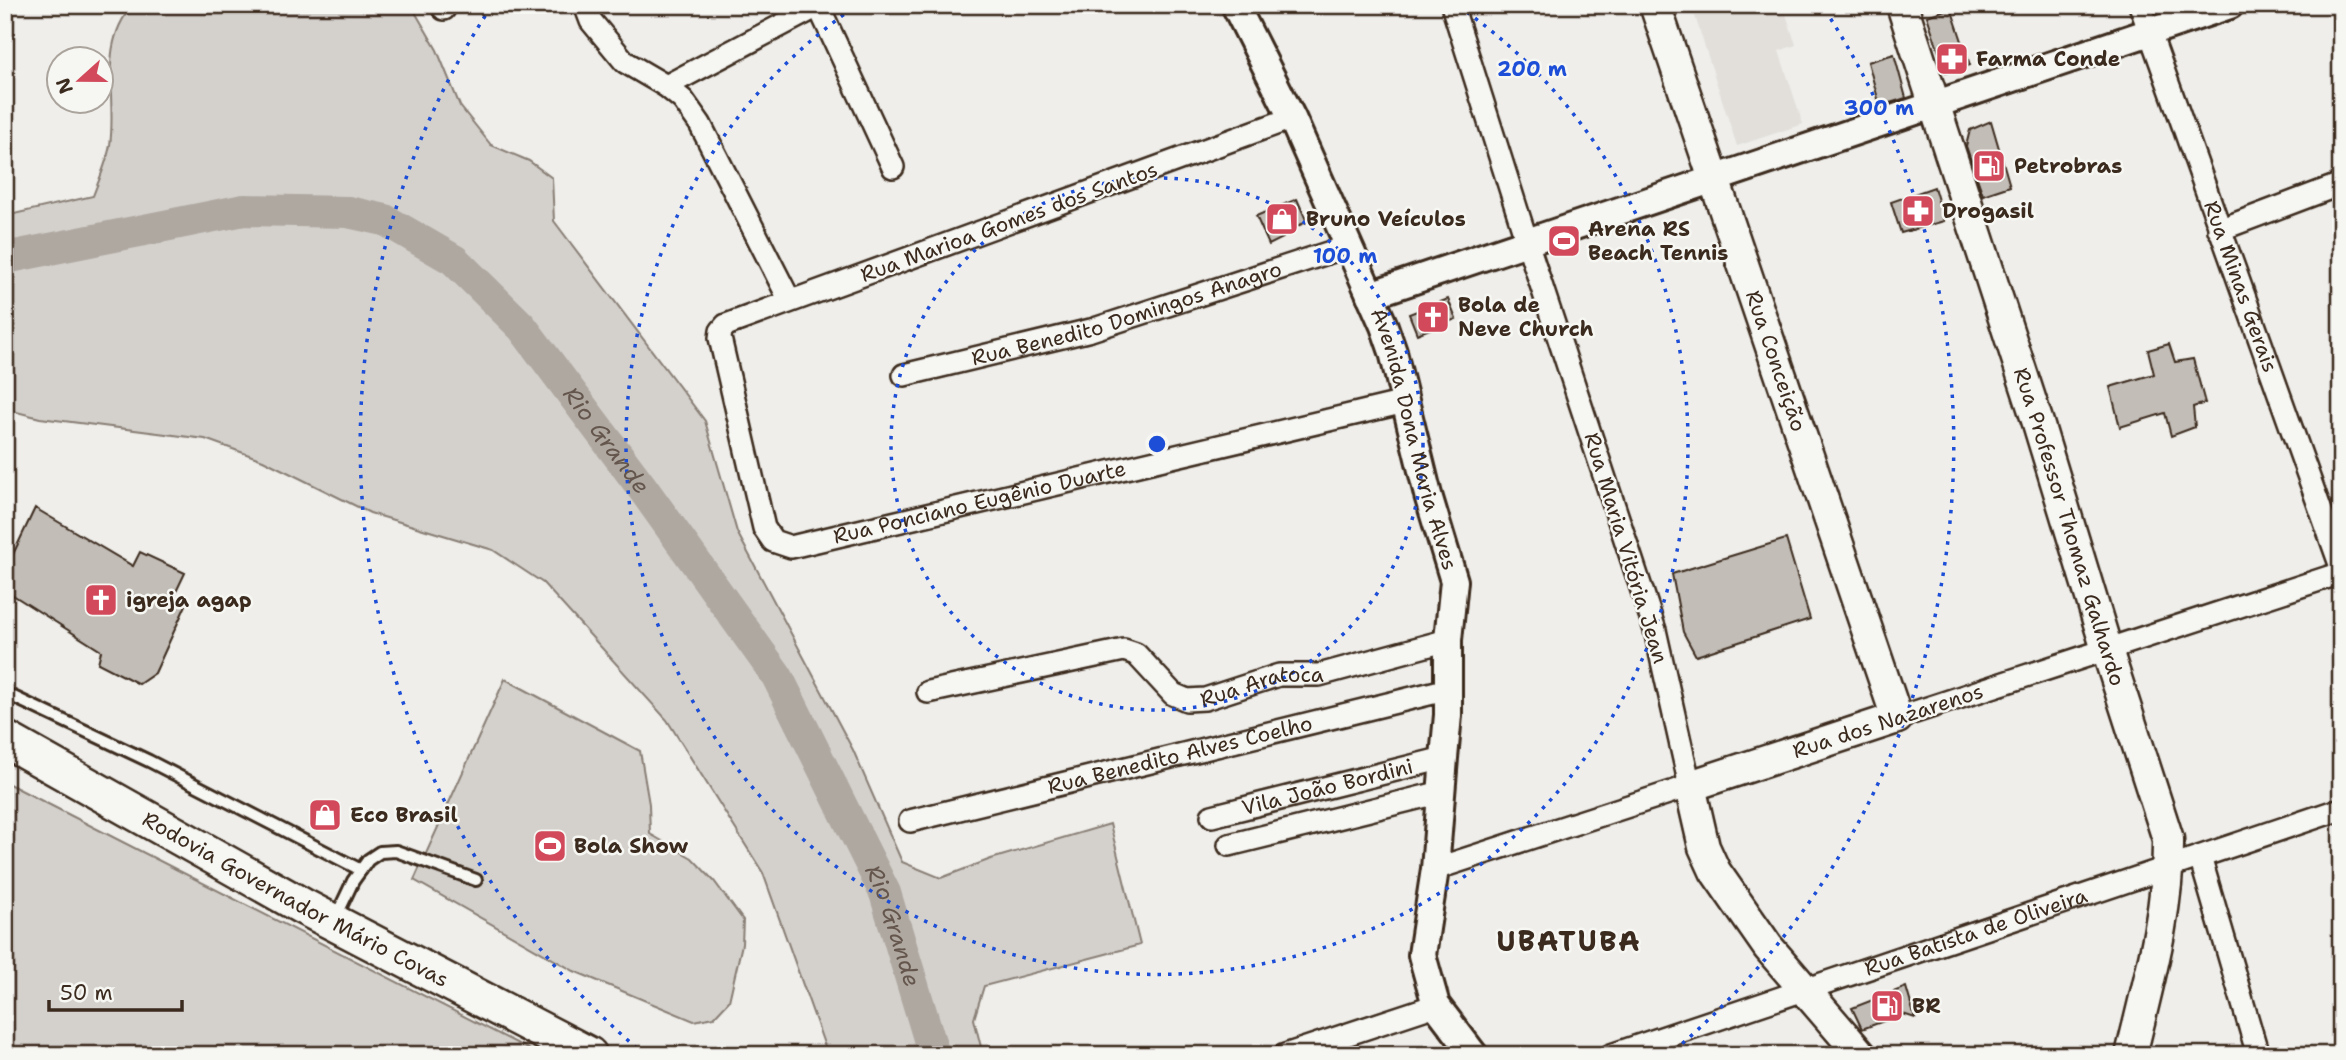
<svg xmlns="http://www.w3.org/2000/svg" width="2346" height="1060" font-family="'Shantell Sans',sans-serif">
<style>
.built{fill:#e2dfdb}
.green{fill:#d4d1cc;stroke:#887e75;stroke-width:2}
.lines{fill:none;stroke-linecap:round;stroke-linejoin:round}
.river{stroke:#afa8a1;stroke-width:32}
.building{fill:#c2bdb7;stroke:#3b2a1e;stroke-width:2}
.service-casing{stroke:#3b2a1e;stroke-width:16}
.minor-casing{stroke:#3b2a1e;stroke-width:26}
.tertiary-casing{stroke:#3b2a1e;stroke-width:32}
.secondary-casing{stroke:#3b2a1e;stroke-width:35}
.trunk-casing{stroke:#3b2a1e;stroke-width:40}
.service{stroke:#f6f6f2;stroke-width:10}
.minor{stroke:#f6f6f2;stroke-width:21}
.tertiary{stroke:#f6f6f2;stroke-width:26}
.secondary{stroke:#f6f6f2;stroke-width:30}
.trunk{stroke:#f6f6f2;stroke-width:35}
.ring{fill:none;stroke:#1d4ed8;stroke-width:3.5;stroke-dasharray:3.5 7}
.labels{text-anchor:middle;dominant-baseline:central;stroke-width:5;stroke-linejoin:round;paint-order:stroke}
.poi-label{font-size:21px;font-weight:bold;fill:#3b2a1e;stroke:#f6f6f2;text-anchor:start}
.street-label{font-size:21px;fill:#3b2a1e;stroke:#f6f6f2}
.water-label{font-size:23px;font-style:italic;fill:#64564c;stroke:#f6f6f2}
.district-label{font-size:28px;font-weight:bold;letter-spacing:2px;fill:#3b2a1e;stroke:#f6f6f2}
.centre{fill:#1d4ed8;stroke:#f6f6f2;stroke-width:3.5}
.ring-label{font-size:21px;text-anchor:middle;font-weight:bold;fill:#1d4ed8;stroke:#f6f6f2;stroke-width:5;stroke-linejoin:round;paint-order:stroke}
</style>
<rect width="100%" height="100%" fill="#efeeea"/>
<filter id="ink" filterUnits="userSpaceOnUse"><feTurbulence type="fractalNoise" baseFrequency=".0143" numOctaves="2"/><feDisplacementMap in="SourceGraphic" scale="14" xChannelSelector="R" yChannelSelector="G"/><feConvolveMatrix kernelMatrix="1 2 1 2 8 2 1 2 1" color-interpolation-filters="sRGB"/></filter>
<g filter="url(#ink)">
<path class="built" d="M1708 5H1783L1796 45 1779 51 1803 124 1737 146 1693 10Z"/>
<g class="green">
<path d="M133 5H411L437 50 460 106 491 145 529 161 552 178 554 221 705 421 737 532 853 750 902 862 941 878 991 859 1110 824 1140 945 984 986 974 1019 983 1055H828L763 873 667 720 543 583 493 550 370 513 263 460 205 439 40 418 5 409V216L93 196C99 180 107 162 110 145 117 98 97 45 133 5Z"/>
<path d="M505 679 640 751 649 804 650 834 692 858 714 881 743 920 742 944 729 1001 714 1017 694 1021 574 971 414 880Z"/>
<path d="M5 782 540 1055H5Z"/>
</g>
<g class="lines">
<path class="river" id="s1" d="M5 258 244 210 348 212 385 220 454 260 522 327 641 486 777 676 885 893 934 1055"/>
</g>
<g class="building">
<path d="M1951 8 1970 65 1946 73 1927 16Z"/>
<path d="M1894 54 1906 98 1880 106 1868 62Z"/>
<path d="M1991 121 2010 186 1983 195 1966 146 1970 130Z"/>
<path d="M1934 187 1944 221 1901 233 1891 202Z"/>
<path d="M1297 199 1307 222 1283 232V238L1269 245 1256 216Z"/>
<path d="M1448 299 1456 319 1417 334 1409 314Z"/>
<path d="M2169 344 2175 362 2193 359 2205 403 2193 407 2195 427 2171 436 2165 413 2120 427 2110 387 2154 374 2148 350Z"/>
<path d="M35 508 133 566 140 552 185 573 174 596 186 605 155 673 139 684 98 663 101 651 5 590V571Z"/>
<path d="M1786 539 1810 619 1696 656 1683 632 1672 574Z"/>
<path d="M1906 987 1915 1018 1903 1014 1862 1029 1852 1008Z"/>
</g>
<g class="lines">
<defs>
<g id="service">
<path d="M5 693 149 761 361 870"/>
<path d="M336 917 353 881 368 860 380 852 396 851 476 880"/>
</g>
<g id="minor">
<path d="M441 5 444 9"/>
<path d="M585 5 591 21 625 62 666 86 683 100 700 124 790 301"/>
<path d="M818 5 893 167"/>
<path id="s2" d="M2140 5 2341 567"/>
<path d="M666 86 818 6"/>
<path id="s3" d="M1292 118 726 325 721 331 720 338 764 528 773 541 791 547 1405 402"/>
<path d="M2219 230 2341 184"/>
<path id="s4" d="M904 375 1091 330 1349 246"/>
<path id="s5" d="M928 692 1124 650 1136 654 1173 694 1187 700 1205 699 1279 675H1319L1448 640"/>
<path d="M1897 718 2341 573"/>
<path id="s6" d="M1212 816 1444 758"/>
<path id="s7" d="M910 821 1449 689"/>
<path d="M1229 845 1442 792"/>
<path d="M2200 857 2258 1055"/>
<path d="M1435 869 1690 786 1655 630 1527 242 1452 5"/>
<path d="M1285 1055 1436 1005"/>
<path id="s8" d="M1611 1055 2341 809"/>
</g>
<g id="tertiary">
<path id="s9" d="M1235 5 1292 118 1384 326 1393 352 1428 495 1454 581 1448 640V715L1444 758 1435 869 1422 955 1436 1005 1474 1055"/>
<path d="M1370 295 2230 5"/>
</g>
<g id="secondary">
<path id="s10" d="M1655 5 1897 718 1690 786 1704 847 1715 871 1768 947 1861 1055"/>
<path id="s11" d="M1902 5 2038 423 2107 650 2168 839C2169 913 2148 983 2131 1055"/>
</g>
<g id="trunk">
<path id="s12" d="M5 739 302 906 589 1055"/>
</g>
</defs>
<use href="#service" class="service-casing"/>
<use href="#minor" class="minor-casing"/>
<use href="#tertiary" class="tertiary-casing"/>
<use href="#secondary" class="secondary-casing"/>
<use href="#trunk" class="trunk-casing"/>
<use href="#service" class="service"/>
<use href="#minor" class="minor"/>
<use href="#tertiary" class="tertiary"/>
<use href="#secondary" class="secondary"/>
<use href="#trunk" class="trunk"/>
</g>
</g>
<g class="ring">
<circle cx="1157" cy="444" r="266"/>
<path d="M1458 6A531 531 0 1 1 856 6"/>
<path d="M645 1055A797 797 0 0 1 489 10M1825 10A797 797 0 0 1 1669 1055"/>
</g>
<defs>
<symbol id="pharmacy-square" viewBox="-11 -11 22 22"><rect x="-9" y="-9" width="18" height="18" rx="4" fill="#d1495b" stroke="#f6f6f2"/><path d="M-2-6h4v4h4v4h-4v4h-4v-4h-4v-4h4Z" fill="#fff"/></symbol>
<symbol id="fuel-square" viewBox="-11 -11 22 22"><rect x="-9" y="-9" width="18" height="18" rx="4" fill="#d1495b" stroke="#f6f6f2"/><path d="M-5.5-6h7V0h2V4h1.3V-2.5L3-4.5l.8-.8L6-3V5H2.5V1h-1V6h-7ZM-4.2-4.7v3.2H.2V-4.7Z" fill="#fff"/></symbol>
<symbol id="shop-square" viewBox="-11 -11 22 22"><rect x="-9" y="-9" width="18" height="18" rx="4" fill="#d1495b" stroke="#f6f6f2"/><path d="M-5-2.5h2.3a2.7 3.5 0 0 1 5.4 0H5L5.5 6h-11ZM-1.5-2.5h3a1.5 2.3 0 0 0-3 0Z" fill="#fff"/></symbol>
<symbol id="stadium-square" viewBox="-11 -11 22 22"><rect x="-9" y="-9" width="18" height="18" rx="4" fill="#d1495b" stroke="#f6f6f2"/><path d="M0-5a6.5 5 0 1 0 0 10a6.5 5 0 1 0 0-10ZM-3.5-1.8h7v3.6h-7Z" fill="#fff"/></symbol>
<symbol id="church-square" viewBox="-11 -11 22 22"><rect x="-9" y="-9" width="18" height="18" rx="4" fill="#d1495b" stroke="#f6f6f2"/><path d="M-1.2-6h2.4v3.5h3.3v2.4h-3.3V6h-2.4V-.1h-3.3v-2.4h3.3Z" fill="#fff"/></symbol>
</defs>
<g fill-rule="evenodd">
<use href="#pharmacy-square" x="1933" y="40" width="38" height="38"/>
<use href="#fuel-square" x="1970" y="147" width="38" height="38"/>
<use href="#pharmacy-square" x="1899" y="192" width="38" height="38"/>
<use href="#shop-square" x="1263" y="200" width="38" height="38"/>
<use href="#stadium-square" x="1545" y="222" width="38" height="38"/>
<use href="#church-square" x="1414" y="298" width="38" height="38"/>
<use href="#church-square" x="82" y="581" width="38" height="38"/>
<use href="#shop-square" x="306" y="796" width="38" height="38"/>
<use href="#stadium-square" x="531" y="827" width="38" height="38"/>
<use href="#fuel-square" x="1868" y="987" width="38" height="38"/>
</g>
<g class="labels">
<g class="poi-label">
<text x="1976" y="59">Farma Conde</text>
<text x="2014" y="166">Petrobras</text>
<text x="1942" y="211">Drogasil</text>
<text x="1306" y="219">Bruno Veículos</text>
<text x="1588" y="229">Arena RS<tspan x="1588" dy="24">Beach Tennis</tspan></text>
<text x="1458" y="305">Bola de<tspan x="1458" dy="24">Neve Church</tspan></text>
<text x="126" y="600">igreja agap</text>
<text x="350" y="815">Eco Brasil</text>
<text x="574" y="846">Bola Show</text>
<text x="1912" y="1006">BR</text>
</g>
<g class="street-label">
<text transform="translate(1009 222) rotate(-20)">Rua Marioa Gomes dos Santos</text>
<text stroke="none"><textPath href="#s2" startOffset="299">Rua Minas Gerais</textPath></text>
<text stroke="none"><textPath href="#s4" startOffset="231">Rua Benedito Domingos Anagro</textPath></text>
<text stroke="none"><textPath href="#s10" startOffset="376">Rua Conceição</textPath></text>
<text stroke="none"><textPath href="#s9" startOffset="471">Avenida Dona Maria Alves</textPath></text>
<text stroke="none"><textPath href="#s3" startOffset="1041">Rua Ponciano Eugênio Duarte</textPath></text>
<text stroke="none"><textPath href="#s11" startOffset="548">Rua Professor Thomaz Galhardo</textPath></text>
<text transform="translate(1626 548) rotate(73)">Rua Maria Vitória Jean</text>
<text stroke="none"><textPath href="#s5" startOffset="360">Rua Aratoca</textPath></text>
<text transform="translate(1888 721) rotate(-18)">Rua dos Nazarenos</text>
<text stroke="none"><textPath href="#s7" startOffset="278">Rua Benedito Alves Coelho</textPath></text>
<text stroke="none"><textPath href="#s6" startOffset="119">Vila João Bordini</textPath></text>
<text stroke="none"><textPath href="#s12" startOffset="332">Rodovia Governador Mário Covas</textPath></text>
<text stroke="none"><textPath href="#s8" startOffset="385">Rua Batista de Oliveira</textPath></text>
</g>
<g class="water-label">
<text stroke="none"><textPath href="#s1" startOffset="702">Rio Grande</textPath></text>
<text stroke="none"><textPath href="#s1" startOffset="1269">Rio Grande</textPath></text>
</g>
<g class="district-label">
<text x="1569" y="941">UBATUBA</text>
</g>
</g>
<circle cx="1157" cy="444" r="10" class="centre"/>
<g class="ring-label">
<text x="1532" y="76">200 m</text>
<text x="1879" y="115">300 m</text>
<text x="1345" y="263">100 m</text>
</g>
<rect width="2346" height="1060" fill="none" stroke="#f6f6f2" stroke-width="28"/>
<rect x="14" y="14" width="2318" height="1032" fill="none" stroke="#3b2a1e" stroke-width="2.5" filter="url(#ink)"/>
<g transform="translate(80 80) rotate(249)"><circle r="33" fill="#f6f6f2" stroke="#aba49d" stroke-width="2"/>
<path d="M0-5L12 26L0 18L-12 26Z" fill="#d1495b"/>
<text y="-10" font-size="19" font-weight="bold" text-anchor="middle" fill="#3b2a1e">N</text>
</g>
<path d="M49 1000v10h133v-10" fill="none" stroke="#3b2a1e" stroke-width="3.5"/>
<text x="60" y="1000" font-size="21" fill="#3b2a1e" stroke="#f6f6f2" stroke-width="5" paint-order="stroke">50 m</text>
</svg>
